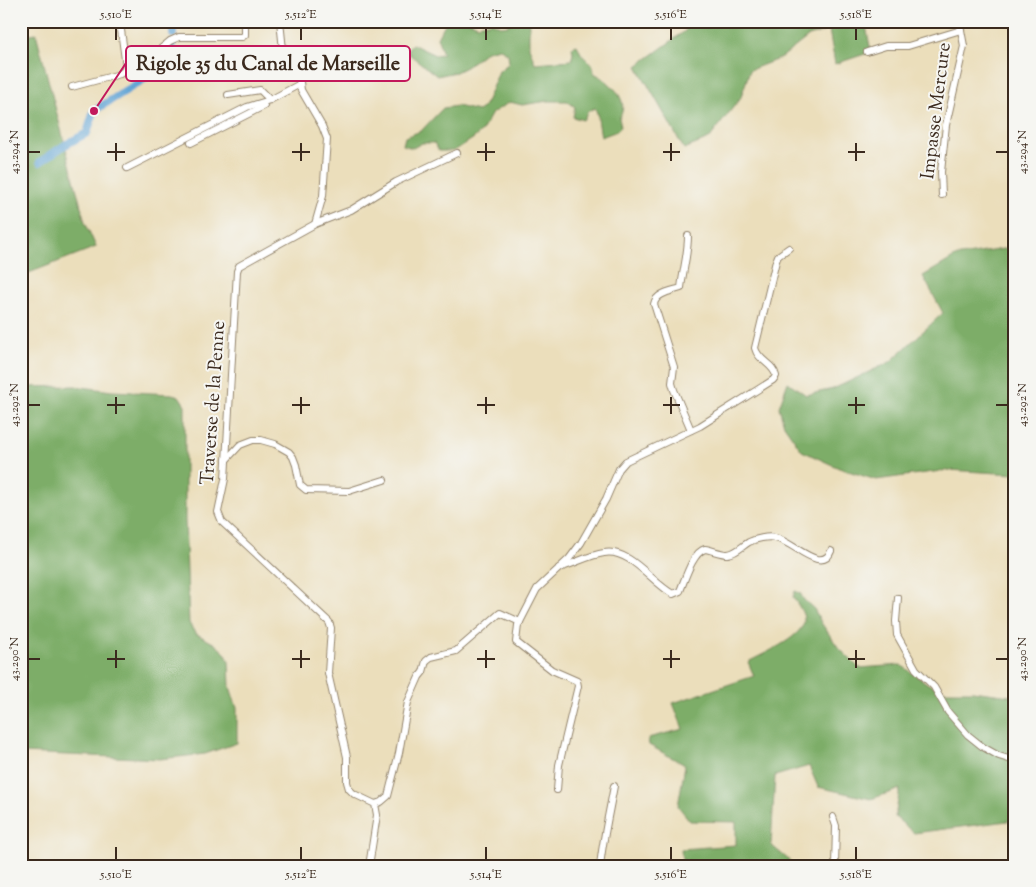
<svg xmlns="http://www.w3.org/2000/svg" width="1036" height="887" font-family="'Sorts Mill Goudy',serif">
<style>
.forest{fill:#7dad68;stroke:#5c6c43}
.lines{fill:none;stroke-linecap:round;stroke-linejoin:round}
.canal{stroke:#5fa3d4;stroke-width:8}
.street-casing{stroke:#93846c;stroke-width:8}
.street{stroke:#fff;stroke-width:6}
.ticks{fill:none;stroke:#3b2a1e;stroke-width:2}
.labels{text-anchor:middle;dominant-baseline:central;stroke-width:4;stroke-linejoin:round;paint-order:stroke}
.street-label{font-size:19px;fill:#3b2a1e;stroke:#f6f6f2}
.leader{fill:none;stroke:#c2185b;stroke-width:2}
.callout-dot{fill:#c2185b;stroke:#f6f6f2;stroke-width:2}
.callout{fill:#f6f6f2;stroke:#c2185b;stroke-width:2}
.callout-label{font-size:20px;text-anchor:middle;font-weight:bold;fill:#3b2a1e}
.neatline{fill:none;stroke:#3b2a1e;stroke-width:2}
.ticks-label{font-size:12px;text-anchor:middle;fill:#3b2a1e}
</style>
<rect width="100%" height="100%" fill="#f6f6f2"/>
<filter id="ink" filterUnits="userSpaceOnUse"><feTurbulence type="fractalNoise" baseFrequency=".02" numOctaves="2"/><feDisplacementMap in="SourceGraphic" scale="10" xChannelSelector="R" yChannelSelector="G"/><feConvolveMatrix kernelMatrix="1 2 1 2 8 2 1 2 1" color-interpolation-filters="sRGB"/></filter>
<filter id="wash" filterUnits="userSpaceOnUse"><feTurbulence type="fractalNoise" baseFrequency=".0096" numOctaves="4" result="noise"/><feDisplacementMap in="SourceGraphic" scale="20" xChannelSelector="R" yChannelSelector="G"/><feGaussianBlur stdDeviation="1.12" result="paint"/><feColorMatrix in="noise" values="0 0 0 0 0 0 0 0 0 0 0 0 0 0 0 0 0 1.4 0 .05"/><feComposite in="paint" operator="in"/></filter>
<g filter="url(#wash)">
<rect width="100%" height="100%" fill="#ebdebb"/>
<g class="forest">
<path d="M447 21H468L478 25 492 22 500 26 509 25 510 21H527L529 25V47L535 63 571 60 573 54 572 47 577 45C579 48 580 53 583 56 590 64 593 59 594 73 608 80 632 100 619 118L621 127 617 131 601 137 597 113 595 108 588 111 583 120 573 117 575 107 567 101H548L522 105 510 102 492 113 482 131 474 138 454 151H439L434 143H422L413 148 403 145 405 137 421 131 443 108 457 106 478 111 484 107 499 71 509 63 508 54 499 48 487 51 466 67 456 72 437 76 409 54 408 48 412 44 435 55 443 54 437 37Z"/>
<path d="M693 21H865L871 52 835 64 829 30 809 36 781 58 750 70 741 97 709 139 684 149 637 66 685 31Z"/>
<path d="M36 33 85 222 96 247 21 276V36Z"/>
<path d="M1015 247V474L948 470 876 480 839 468 802 451 784 425 779 407 788 382 806 395 833 389 890 362 943 313 923 276 955 257Z"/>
<path d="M75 386 112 391 172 394 179 396 185 405V519L189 623 195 633 215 644 226 654 229 662 230 687 237 708V743L205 754 160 759 21 753V387Z"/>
<path d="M795 591 800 593 804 600 814 609 822 624 838 647 859 668 901 665 928 684 942 691H973L1010 696 1015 690V820L914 833 895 817 900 789 871 799 818 787 809 766 775 776 771 845 796 866H750L682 860 681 849 736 845V822L690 821 678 806 685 765 649 745 648 738 683 729 673 703 754 676 748 662C762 654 800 639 804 622 805 613 797 604 793 597Z"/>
</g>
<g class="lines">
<g class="canal">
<path d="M173 34V21"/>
<path d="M40 162 65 145 87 133 94 111 160 69 172 53V44"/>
</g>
</g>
</g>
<g filter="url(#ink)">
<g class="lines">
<defs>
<g id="street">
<path d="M280 21 283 50 300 82 301 90 322 126 327 139 323 196 315 224 239 266 237 271 225 479 218 512 222 522 329 622 331 628 328 673 347 757V782L349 789 354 794 375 804 377 815 369 866"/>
<path d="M867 52 886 46H908L961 30 960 21"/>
<path d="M126 67 147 60 170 41 179 37H242L245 35V21"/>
<path d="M72 87 120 74 124 71 126 67 121 30"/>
<path d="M228 95 260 90 270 100"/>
<path d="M191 143 264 106"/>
<path d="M127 168 247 107 270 100 300 84"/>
<path d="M942 195 941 172 946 125 964 46 961 30"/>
<path d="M315 224 351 210 396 182 457 153"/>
<path d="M688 236C688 254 683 270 681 288 672 291 656 293 654 304L674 367 672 383 674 390 691 430"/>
<path d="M226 460 240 445 253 440H261L275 444 289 452 293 457 296 465 300 485 306 490 349 491 384 480"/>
<path d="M559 568C574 564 589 555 604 553 630 548 652 583 673 594L680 591C685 579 693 552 705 549 712 550 721 554 728 554 737 553 742 546 749 542 755 539 768 536 775 538 791 540 822 575 831 551"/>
<path d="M898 598 896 621 897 635 916 669 934 687 948 712 968 735 983 747 999 756 1015 761"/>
<path d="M520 622 518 625 516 642 552 670 577 681 578 686 559 765 557 790"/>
<path d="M375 804 381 802 388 796 399 753 408 702 419 677 423 672 426 661 431 657 456 651 500 613 520 622 537 589 569 559 581 543 606 499 619 469 626 461 700 426 773 380 776 376C774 364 758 361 755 348L776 261 778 256 789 248"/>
<path d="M833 817 836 826 835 866"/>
<path d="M600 866C603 839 609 813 614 786"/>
</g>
</defs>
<use href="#street" class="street-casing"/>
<use href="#street" class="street"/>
</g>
</g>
<path class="ticks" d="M116 28V40M301 28V40M486 28V40M671 28V40M856 28V40M116 143V161M301 143V161M486 143V161M671 143V161M856 143V161M28 152H40M107 152H125M292 152H310M477 152H495M663 152H680M848 152H865M996 152H1008M116 397V414M301 397V414M486 397V414M671 397V414M856 397V414M28 405H40M107 405H125M292 405H310M477 405H495M663 405H680M848 405H865M996 405H1008M116 650V668M301 650V668M486 650V668M671 650V668M856 650V668M28 659H40M107 659H125M292 659H310M477 659H495M663 659H680M848 659H865M996 659H1008M116 847V860M301 847V860M486 847V860M671 847V860M856 847V860"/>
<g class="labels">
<g class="street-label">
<text transform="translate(937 111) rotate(-83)">Impasse Mercure</text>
<text transform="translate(214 403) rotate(-86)">Traverse de la Penne</text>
</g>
</g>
<path class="leader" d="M94 111L126 63"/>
<circle class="callout-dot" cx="94" cy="111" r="5"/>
<rect class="callout" x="126" y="46" width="284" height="35" rx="5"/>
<g class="callout-label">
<text x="268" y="70">Rigole 35 du Canal de Marseille</text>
</g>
<rect width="1036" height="887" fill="none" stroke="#f6f6f2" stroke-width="55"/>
<rect x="28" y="28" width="980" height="832" class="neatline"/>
<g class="ticks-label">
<text x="116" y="18">5.510°E</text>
<text x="301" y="18">5.512°E</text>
<text x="486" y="18">5.514°E</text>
<text x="671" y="18">5.516°E</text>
<text x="856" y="18">5.518°E</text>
<text transform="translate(14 152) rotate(-90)" y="4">43.294°N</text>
<text transform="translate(1022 152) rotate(-90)" y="4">43.294°N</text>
<text transform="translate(14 405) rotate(-90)" y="4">43.292°N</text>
<text transform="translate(1022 405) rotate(-90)" y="4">43.292°N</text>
<text transform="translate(14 659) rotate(-90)" y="4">43.290°N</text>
<text transform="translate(1022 659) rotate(-90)" y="4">43.290°N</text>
<text x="116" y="878">5.510°E</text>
<text x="301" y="878">5.512°E</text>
<text x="486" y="878">5.514°E</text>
<text x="671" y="878">5.516°E</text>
<text x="856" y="878">5.518°E</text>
</g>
</svg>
